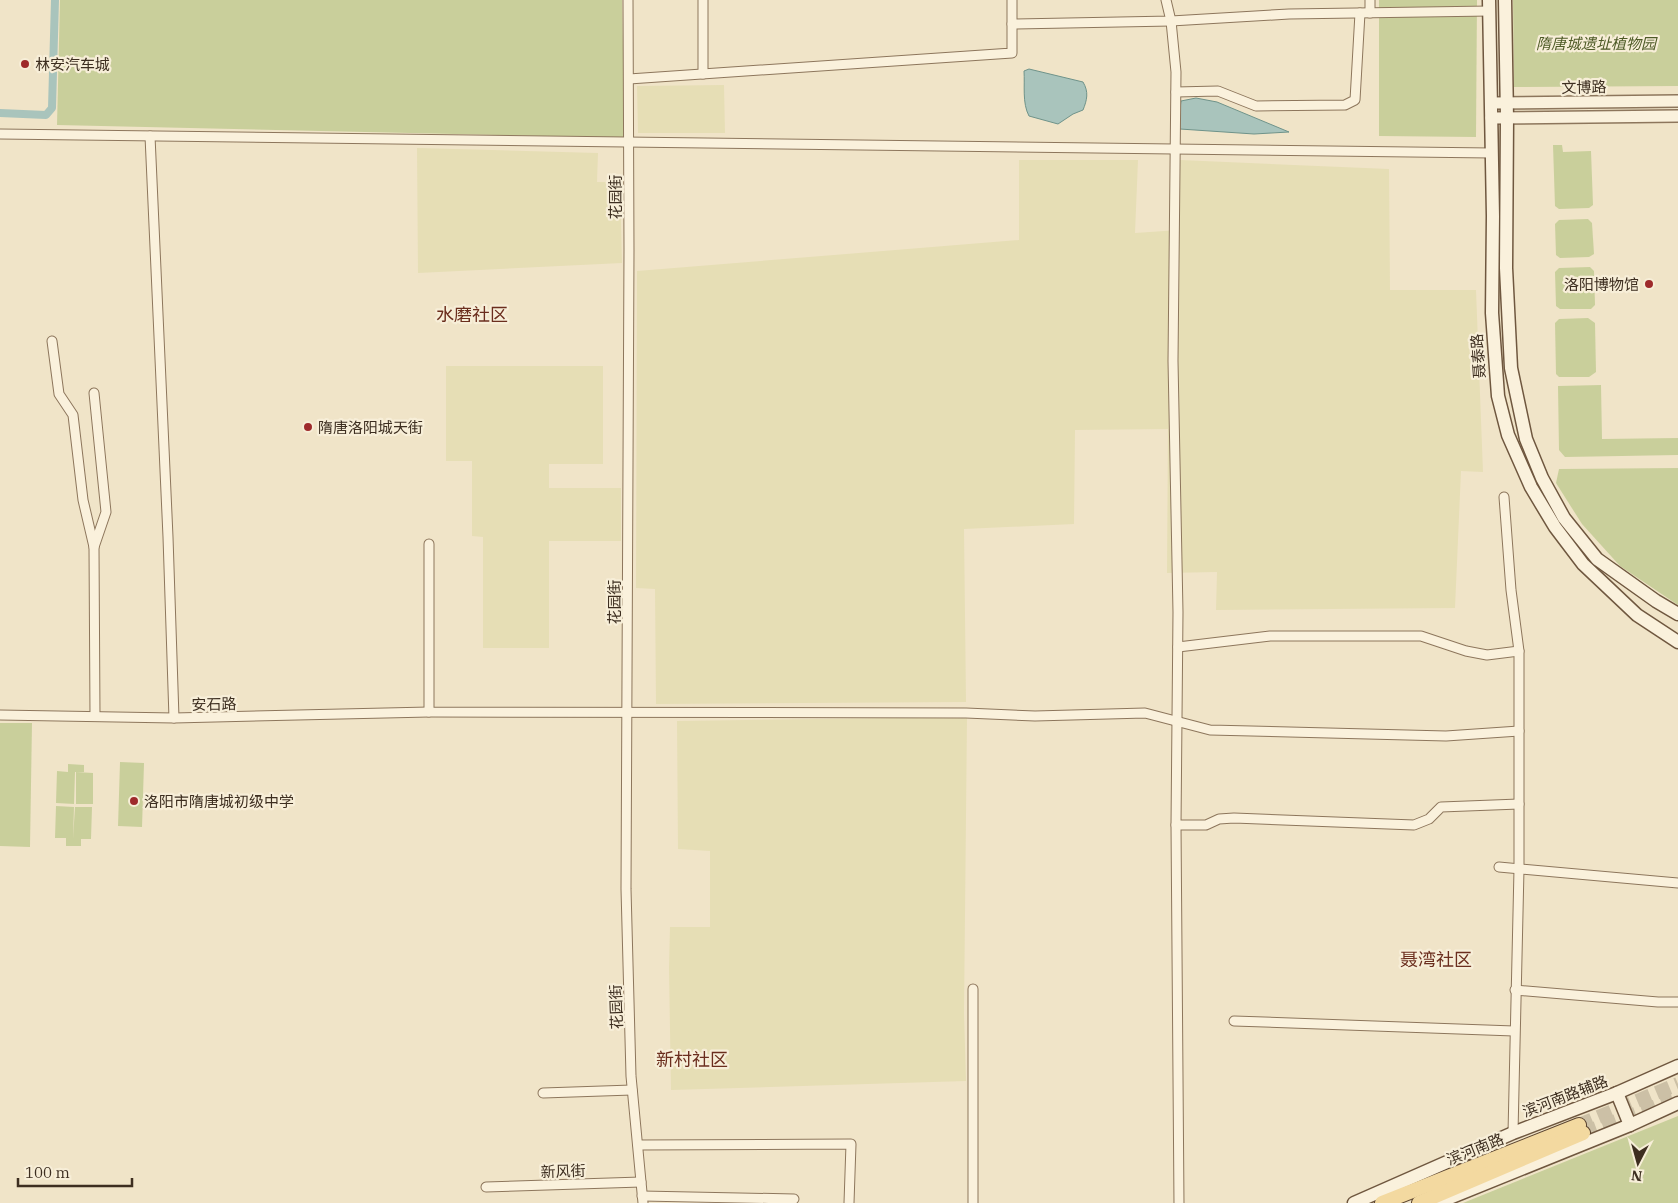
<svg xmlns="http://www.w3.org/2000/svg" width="1678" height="1203" font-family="'IBM Plex Serif','Noto Sans SC',serif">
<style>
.farmland{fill:#e6deb5}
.green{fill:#c9cf9b}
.water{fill:#a9c4bc;stroke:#6f938a}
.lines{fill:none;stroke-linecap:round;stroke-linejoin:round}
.canal{stroke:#a9c4bc;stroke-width:8}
.primary-tunnel{stroke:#ccc0a6;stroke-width:14;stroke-dasharray:14 7;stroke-linecap:butt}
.minor-casing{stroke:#8d765c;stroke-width:11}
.tertiary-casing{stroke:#8d765c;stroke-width:14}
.secondary-casing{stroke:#6f573f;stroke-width:15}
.primary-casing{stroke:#5b4430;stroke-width:16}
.minor{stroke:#faf1dc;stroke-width:9}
.tertiary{stroke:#faf1dc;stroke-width:11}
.secondary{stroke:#faf1dc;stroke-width:12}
.primary{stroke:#f3d9a0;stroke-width:14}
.poi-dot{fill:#9e2a2b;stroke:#f7eed8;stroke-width:2}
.labels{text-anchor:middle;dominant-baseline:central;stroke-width:4.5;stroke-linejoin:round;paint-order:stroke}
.park-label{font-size:15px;font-style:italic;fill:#4d5a26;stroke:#f7eed8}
.poi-label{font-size:15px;fill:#3d2e20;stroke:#f7eed8;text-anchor:start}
.street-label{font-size:15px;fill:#3d2e20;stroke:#f7eed8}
.quarter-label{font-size:18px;fill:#6b2e1e;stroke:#f7eed8}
</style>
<rect width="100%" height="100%" fill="#f0e4c8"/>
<g class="farmland">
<path d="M724 85 725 133H638L637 86Z"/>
<path d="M417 148 598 153 597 182H620L622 263 418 273Z"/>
<path d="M1019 160H1138L1135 233 1179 230 1180 160 1389 169 1390 290H1476L1483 472 1461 471 1455 608 1216 610 1217 572 1167 573 1168 429 1075 430 1074 524 964 529 966 702 656 704 655 589 636 588 637 271 1019 240Z"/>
<path d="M446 366H603V464H549V488H621V541H549V648H483V537L472 536V461H446Z"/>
<path d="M967 717 964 1013 966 1081 671 1090 669 968 670 927H710V851L678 849 677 721Z"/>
</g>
<g class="green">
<path d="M60 0H622L625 138 57 125Z"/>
<path d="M1379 0H1477L1476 137 1379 136Z"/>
<path d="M1513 0H1678V86L1514 87Z"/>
<path d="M1553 145H1562L1563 152 1591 151 1593 205 1589 208 1559 209 1555 206Z"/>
<path d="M1588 219 1592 223 1594 254 1589 257 1560 258 1556 255 1555 224 1559 220Z"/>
<path d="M1590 267 1594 271 1595 305 1591 309H1560L1556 306 1555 272 1559 268Z"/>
<path d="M1588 318 1595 323 1596 372 1589 377H1559L1556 374 1555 323 1559 319Z"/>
<path d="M1601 385 1602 439 1678 438V455L1565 457 1559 450 1558 386Z"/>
<path d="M1678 468V605L1620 566 1582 524 1556 483 1559 469Z"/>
<path d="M0 723H32L30 847 0 846Z"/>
<path d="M120 762 144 763 142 827 118 826Z"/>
<path d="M68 764 84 765V772H75L74 804 56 803 57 771 68 772Z"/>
<path d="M76 772 93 773V804H76Z"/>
<path d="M56 806 74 807 73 839 75 807H92L91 839H81V846H66V838H55Z"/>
<path d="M1678 1116V1203H1463Z"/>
</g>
<g class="water">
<path d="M1029 69 1083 82C1089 92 1087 100 1083 110L1073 114 1058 124 1029 116C1022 103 1025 85 1024 71Z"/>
<path d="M1196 98 1217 102 1289 132 1254 134 1180 129 1178 124 1181 101Z"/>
</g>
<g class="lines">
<path class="canal" d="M0 113 46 115 52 108 55 0"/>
<g class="primary-tunnel">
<path d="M1579 1125 1678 1084"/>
<path d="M1583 1133 1673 1100"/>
</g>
<defs>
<g id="minor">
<path d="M628 0 629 250 626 889 631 1076 643 1203"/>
<path d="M703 0V74"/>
<path d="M1166 0 1171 21 1176 72 1173 361 1178 612 1176 825 1179 1203"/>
<path d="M1370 13V0"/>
<path d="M1012 24 1171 21 1289 14 1490 11"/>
<path d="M629 79 1012 53V0"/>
<path d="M1176 92 1218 91 1256 106 1345 105 1355 100 1360 13"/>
<path d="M0 134 1491 153"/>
<path d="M150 136 168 537 174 718"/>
<path d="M52 341 59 394 73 415 83 500 94 547 95 716"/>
<path d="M1504 497 1511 590 1519 651V869L1513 1133"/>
<path d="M429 544V712L966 713 1035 716 1145 713 1210 730 1446 736 1519 731"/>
<path d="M94 547 106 512 94 393"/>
<path d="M1178 647 1270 636H1421L1466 651 1487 655 1519 651"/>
<path d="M0 715 174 718 429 712"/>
<path d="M1176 825H1206L1219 819 1234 818 1414 825 1429 819 1441 807 1519 804"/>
<path d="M1499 867 1678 883"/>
<path d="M1515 990 1658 1002H1678"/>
<path d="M1234 1021 1514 1031"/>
<path d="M543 1093 632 1090"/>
<path d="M638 1145 851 1144 849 1203"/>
<path d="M486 1187 641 1182"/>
<path d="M642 1196 794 1199"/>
<path d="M973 1203V989"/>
</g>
<g id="tertiary">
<path d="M1491 103 1678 101"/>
<path d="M1491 118 1678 116"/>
</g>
<g id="secondary">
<path d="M1489 0 1493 216 1492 313 1498 396 1508 435 1531 487 1555 527 1583 564 1637 615 1678 642"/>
<path d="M1505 0 1507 118 1506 268 1511 368 1526 439 1542 478 1564 518 1597 559 1656 601 1678 614"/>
<path d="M1617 1093 1630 1125"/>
<path d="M1354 1203 1513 1133 1617 1093 1678 1066"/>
<path d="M1437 1203 1630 1125 1678 1103"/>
</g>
<g id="primary">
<path d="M1382 1203 1579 1125"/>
<path d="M1419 1203 1583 1133"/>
</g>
</defs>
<use href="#minor" class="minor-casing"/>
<use href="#tertiary" class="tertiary-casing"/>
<use href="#secondary" class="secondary-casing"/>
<use href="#primary" class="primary-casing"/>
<use href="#minor" class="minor"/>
<use href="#tertiary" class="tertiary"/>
<use href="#secondary" class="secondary"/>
<use href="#primary" class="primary"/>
</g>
<g class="poi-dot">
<circle cx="25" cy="64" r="5"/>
<circle cx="1649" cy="284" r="5"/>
<circle cx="308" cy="427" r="5"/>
<circle cx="134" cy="801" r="5"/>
</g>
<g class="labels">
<g class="park-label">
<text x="1596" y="43">隋唐城遗址植物园</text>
</g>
<g class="poi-label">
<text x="35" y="64">林安汽车城</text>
<text x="1639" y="284" text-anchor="end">洛阳博物馆</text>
<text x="318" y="427">隋唐洛阳城天街</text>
<text x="144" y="801">洛阳市隋唐城初级中学</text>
</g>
<g class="street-label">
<text transform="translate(1584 87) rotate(-1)">文博路</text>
<text transform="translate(615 197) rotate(-90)">花园街</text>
<text transform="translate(1478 356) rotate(-94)">聂泰路</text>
<text transform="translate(614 602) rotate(-90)">花园街</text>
<text transform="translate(214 704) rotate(-1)">安石路</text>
<text transform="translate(616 1007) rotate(-92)">花园街</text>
<text transform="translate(1565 1096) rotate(-21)">滨河南路辅路</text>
<text transform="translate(1475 1149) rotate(-22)">滨河南路</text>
<text transform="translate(563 1171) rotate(-2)">新风街</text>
</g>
<g class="quarter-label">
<text x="472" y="314">水磨社区</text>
<text x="1436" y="959">聂湾社区</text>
<text x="692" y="1059">新村社区</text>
</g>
</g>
<g transform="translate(1638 1163) rotate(186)" stroke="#f7eed8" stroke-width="4" paint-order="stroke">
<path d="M0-4L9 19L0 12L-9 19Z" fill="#3d2e20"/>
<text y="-8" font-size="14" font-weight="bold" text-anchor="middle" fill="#3d2e20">N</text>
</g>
<path d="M18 1178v8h114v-8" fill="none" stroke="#3d2e20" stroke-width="2.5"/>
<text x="25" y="1178" font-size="15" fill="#3d2e20" stroke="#f7eed8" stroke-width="4" paint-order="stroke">100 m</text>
</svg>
